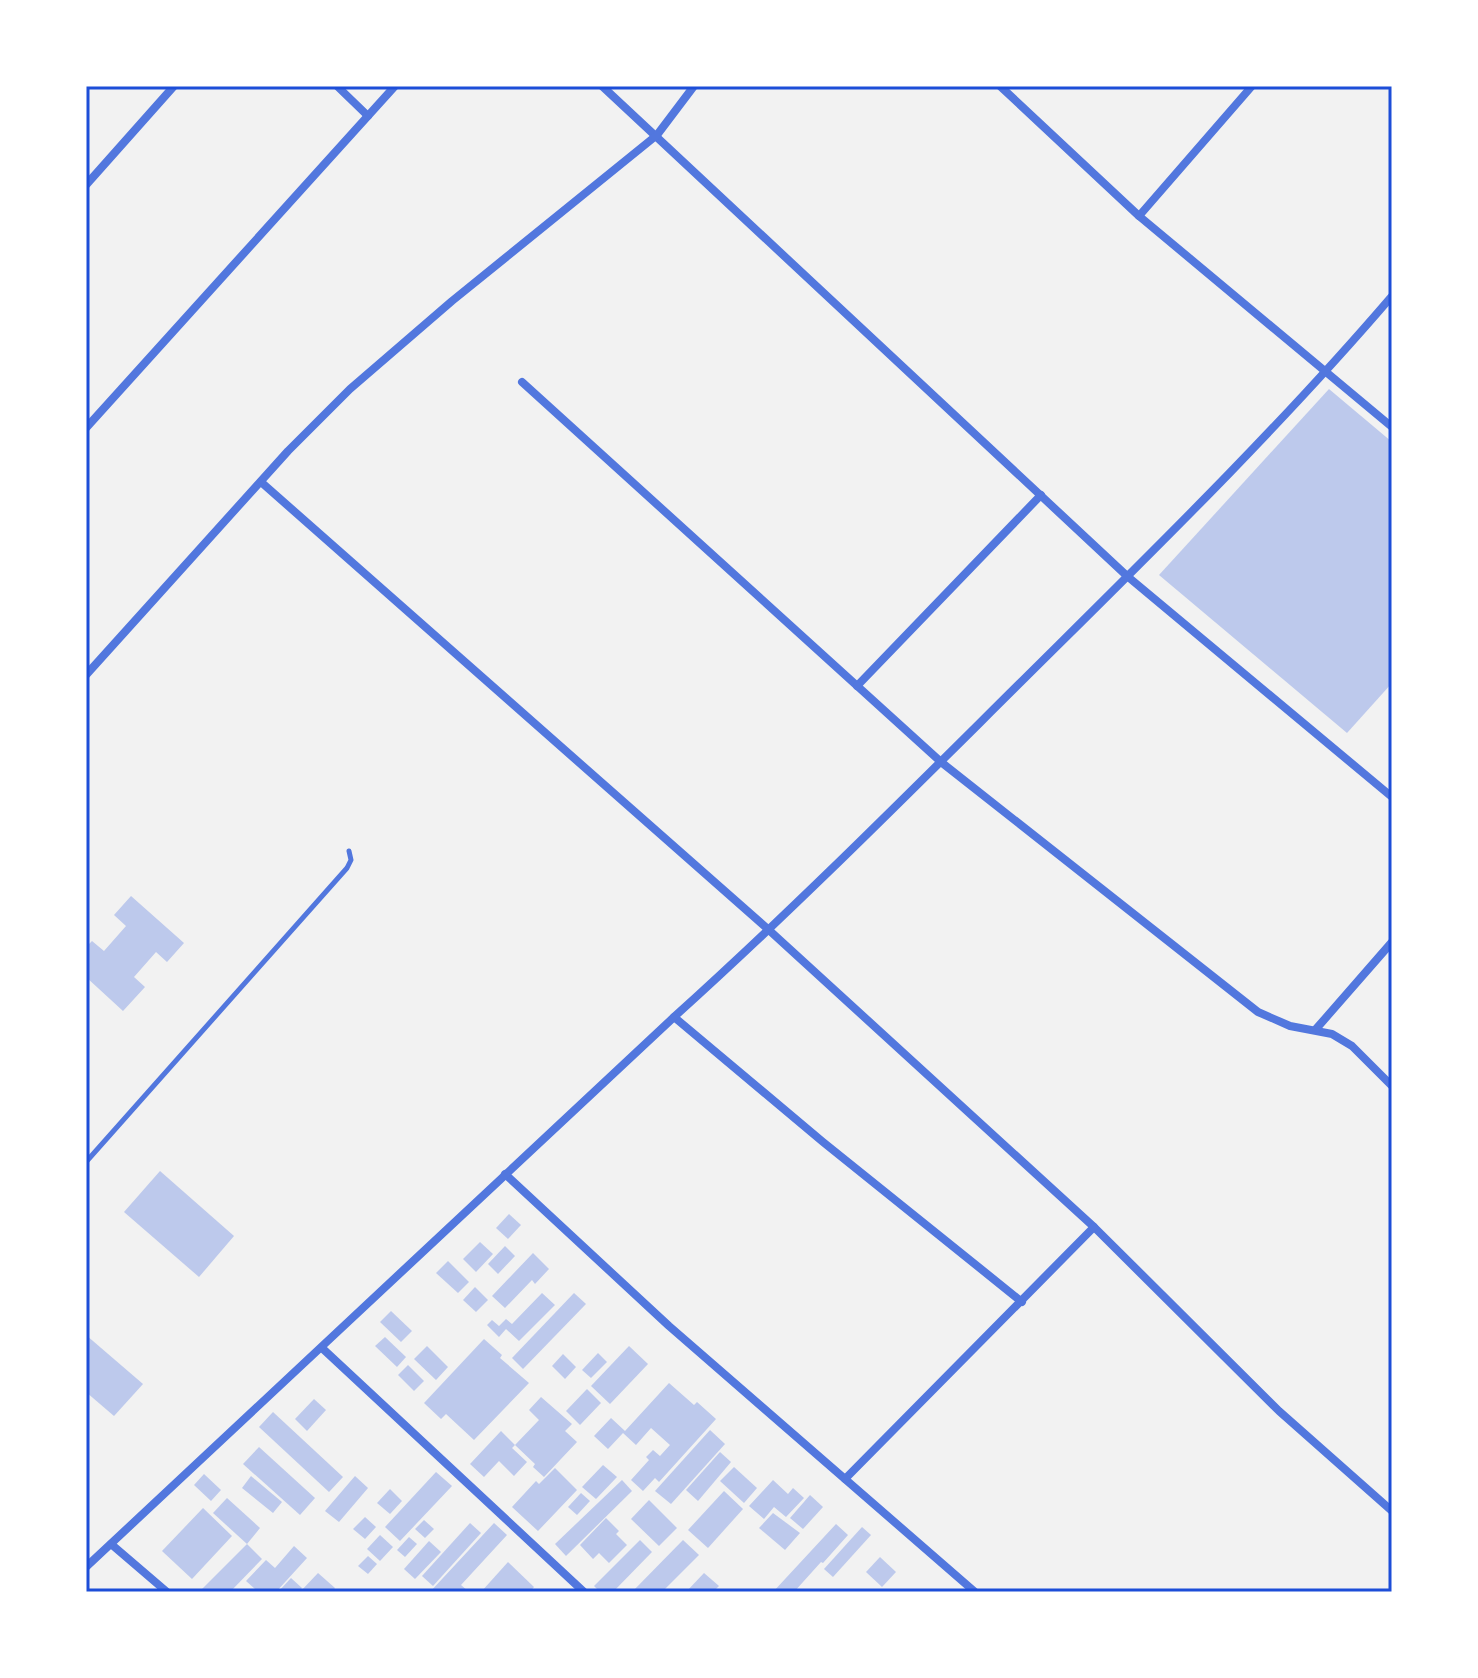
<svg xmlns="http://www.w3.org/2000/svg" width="1478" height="1678" font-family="'Varela Round',sans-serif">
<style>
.building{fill:#bdc9ec}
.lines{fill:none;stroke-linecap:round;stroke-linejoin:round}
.service{stroke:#5277de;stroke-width:5}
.minor{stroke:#5277de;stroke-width:8}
.neatline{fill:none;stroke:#1d4ed8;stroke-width:3}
</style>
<rect width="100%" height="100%" fill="#f2f2f2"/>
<g class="building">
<path d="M1329 389 1392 442V683L1347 733 1159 575Z"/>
<path d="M131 896 184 943 167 962 156 952 134 977 145 987 123 1011 86 977V947L92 941 104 951 126 926 114 915Z"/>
<path d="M160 1171 234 1236 199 1277 124 1212Z"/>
<path d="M509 1214 521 1225 508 1239 496 1228Z"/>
<path d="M480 1242 493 1254 476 1272 463 1259Z"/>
<path d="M505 1246 515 1256 498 1274 488 1264Z"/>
<path d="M533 1253 549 1269 535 1284 532 1280 505 1308 492 1296Z"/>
<path d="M448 1261 469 1282 458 1293 436 1273Z"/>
<path d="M475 1287 488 1300 476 1312 463 1300Z"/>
<path d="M542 1293 555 1305 519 1341 506 1329 499 1337 487 1325 492 1320 499 1326 506 1319 512 1324Z"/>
<path d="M574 1293 586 1304 523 1369 512 1358Z"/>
<path d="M391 1311 412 1331 401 1342 380 1322Z"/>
<path d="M86 1335 143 1384 114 1416 86 1392Z"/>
<path d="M385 1337 406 1357 397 1367 375 1346Z"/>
<path d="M484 1339 502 1355 500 1358 529 1383 474 1440 446 1414 441 1419 424 1403Z"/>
<path d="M427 1346 448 1367 436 1380 414 1359Z"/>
<path d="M629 1346 648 1364 610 1404 591 1386Z"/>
<path d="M598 1353 607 1362 591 1378 582 1370Z"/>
<path d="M563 1354 576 1367 565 1379 552 1366Z"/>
<path d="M408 1365 424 1381 414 1391 398 1375Z"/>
<path d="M669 1383 694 1405 697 1402 716 1419 659 1482 655 1478 643 1491 631 1480 649 1460 646 1457 653 1450 660 1456 670 1445 651 1428 636 1445 623 1433 608 1449 594 1436 611 1418 625 1431Z"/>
<path d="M587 1389 601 1403 580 1425 566 1411Z"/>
<path d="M541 1397 572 1424 565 1431 577 1442 544 1477 533 1467 535 1464 515 1445 539 1420 529 1410Z"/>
<path d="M314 1399 326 1410 307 1431 295 1419Z"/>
<path d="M273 1412 343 1477 329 1492 259 1427Z"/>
<path d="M710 1430 725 1444 671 1504 655 1491Z"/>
<path d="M501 1431 515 1445 512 1448 527 1462 514 1476 499 1461 484 1477 470 1464Z"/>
<path d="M259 1447 315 1498 300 1515 243 1464Z"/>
<path d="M720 1452 731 1462 698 1501 686 1490Z"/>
<path d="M603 1465 617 1477 596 1499 582 1487Z"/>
<path d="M734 1467 757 1488 744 1503 720 1481Z"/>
<path d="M555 1468 577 1490 538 1531 512 1507 536 1481 539 1484Z"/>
<path d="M436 1472 452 1486 400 1541 385 1527Z"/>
<path d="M204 1474 221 1490 211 1501 194 1485Z"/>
<path d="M251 1476 282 1502 273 1513 242 1488Z"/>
<path d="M355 1476 368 1488 339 1522 325 1511Z"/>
<path d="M622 1480 632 1491 566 1556 555 1544Z"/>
<path d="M773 1480 788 1494 793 1488 804 1498 786 1517 774 1507 764 1519 749 1506Z"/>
<path d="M390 1489 402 1501 390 1514 377 1503Z"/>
<path d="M724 1491 743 1509 708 1548 688 1530Z"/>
<path d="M581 1493 590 1501 577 1515 568 1507Z"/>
<path d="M810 1495 823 1507 803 1529 790 1518Z"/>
<path d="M227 1498 260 1528 247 1544 213 1513Z"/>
<path d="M649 1500 677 1528 659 1546 631 1519Z"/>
<path d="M203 1508 232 1536 192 1579 162 1551Z"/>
<path d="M773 1513 800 1533 785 1550 759 1528Z"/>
<path d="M365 1517 376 1527 365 1539 353 1529Z"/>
<path d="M606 1518 619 1531 616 1534 627 1545 609 1563 599 1553 593 1559 580 1545Z"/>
<path d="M424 1520 434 1529 425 1538 415 1529Z"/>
<path d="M470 1523 481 1533 433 1586 422 1576Z"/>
<path d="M494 1523 507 1535 461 1585 469 1592H430Z"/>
<path d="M836 1524 848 1535 823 1563 821 1562 794 1592H773Z"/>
<path d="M862 1527 871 1535 833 1577 824 1569Z"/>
<path d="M380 1535 393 1547 380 1561 367 1549Z"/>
<path d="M409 1537 417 1544 405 1557 397 1550Z"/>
<path d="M640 1540 652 1552 613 1592H600L594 1586Z"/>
<path d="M683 1540 699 1555 662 1592H632Z"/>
<path d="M429 1541 441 1552 415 1579 404 1569Z"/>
<path d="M247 1544 262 1559 230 1592H199Z"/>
<path d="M294 1546 307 1558 276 1592H252L255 1589 246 1581 266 1560 275 1568Z"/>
<path d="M368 1556 377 1564 368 1574 358 1566Z"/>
<path d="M880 1557 896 1572 882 1587 866 1572Z"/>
<path d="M508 1562 534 1587 530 1592H481Z"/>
<path d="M318 1573 335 1588 332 1592H300Z"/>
<path d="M704 1573 719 1586 713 1592H686Z"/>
<path d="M291 1578 302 1588 298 1592H278Z"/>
</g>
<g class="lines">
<path class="service" d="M86 1162 347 868 351 860 349 851"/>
<g class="minor">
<path d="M337 86 368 116"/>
<path d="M602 86 1127 576 1392 797"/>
<path d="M1000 86 1139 216 1392 427"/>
<path d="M86 185 174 86"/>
<path d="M1139 216 1252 86"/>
<path d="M522 382 941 762 1258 1012 1290 1026 1332 1034 1352 1046 1392 1086"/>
<path d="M86 428 395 86"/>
<path d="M261 482 770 931 1094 1227 1279 1411 1392 1511"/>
<path d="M86 675 288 451 350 389 452 301 657 135 694 86"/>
<path d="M857 686 1041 495"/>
<path d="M674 1017 823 1142 1022 1302"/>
<path d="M1316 1029 1392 942"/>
<path d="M505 1174 669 1326 975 1592"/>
<path d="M322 1348 584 1592"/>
<path d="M845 1479 1094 1227"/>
<path d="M111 1544 167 1592"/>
<path d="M86 1567 674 1017C796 907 911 791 1027 676 1152 552 1278 429 1392 296"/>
</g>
</g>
<rect width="1478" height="1678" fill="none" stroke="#ffffff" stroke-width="176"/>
<rect x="88" y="88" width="1302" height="1502" class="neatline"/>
</svg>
